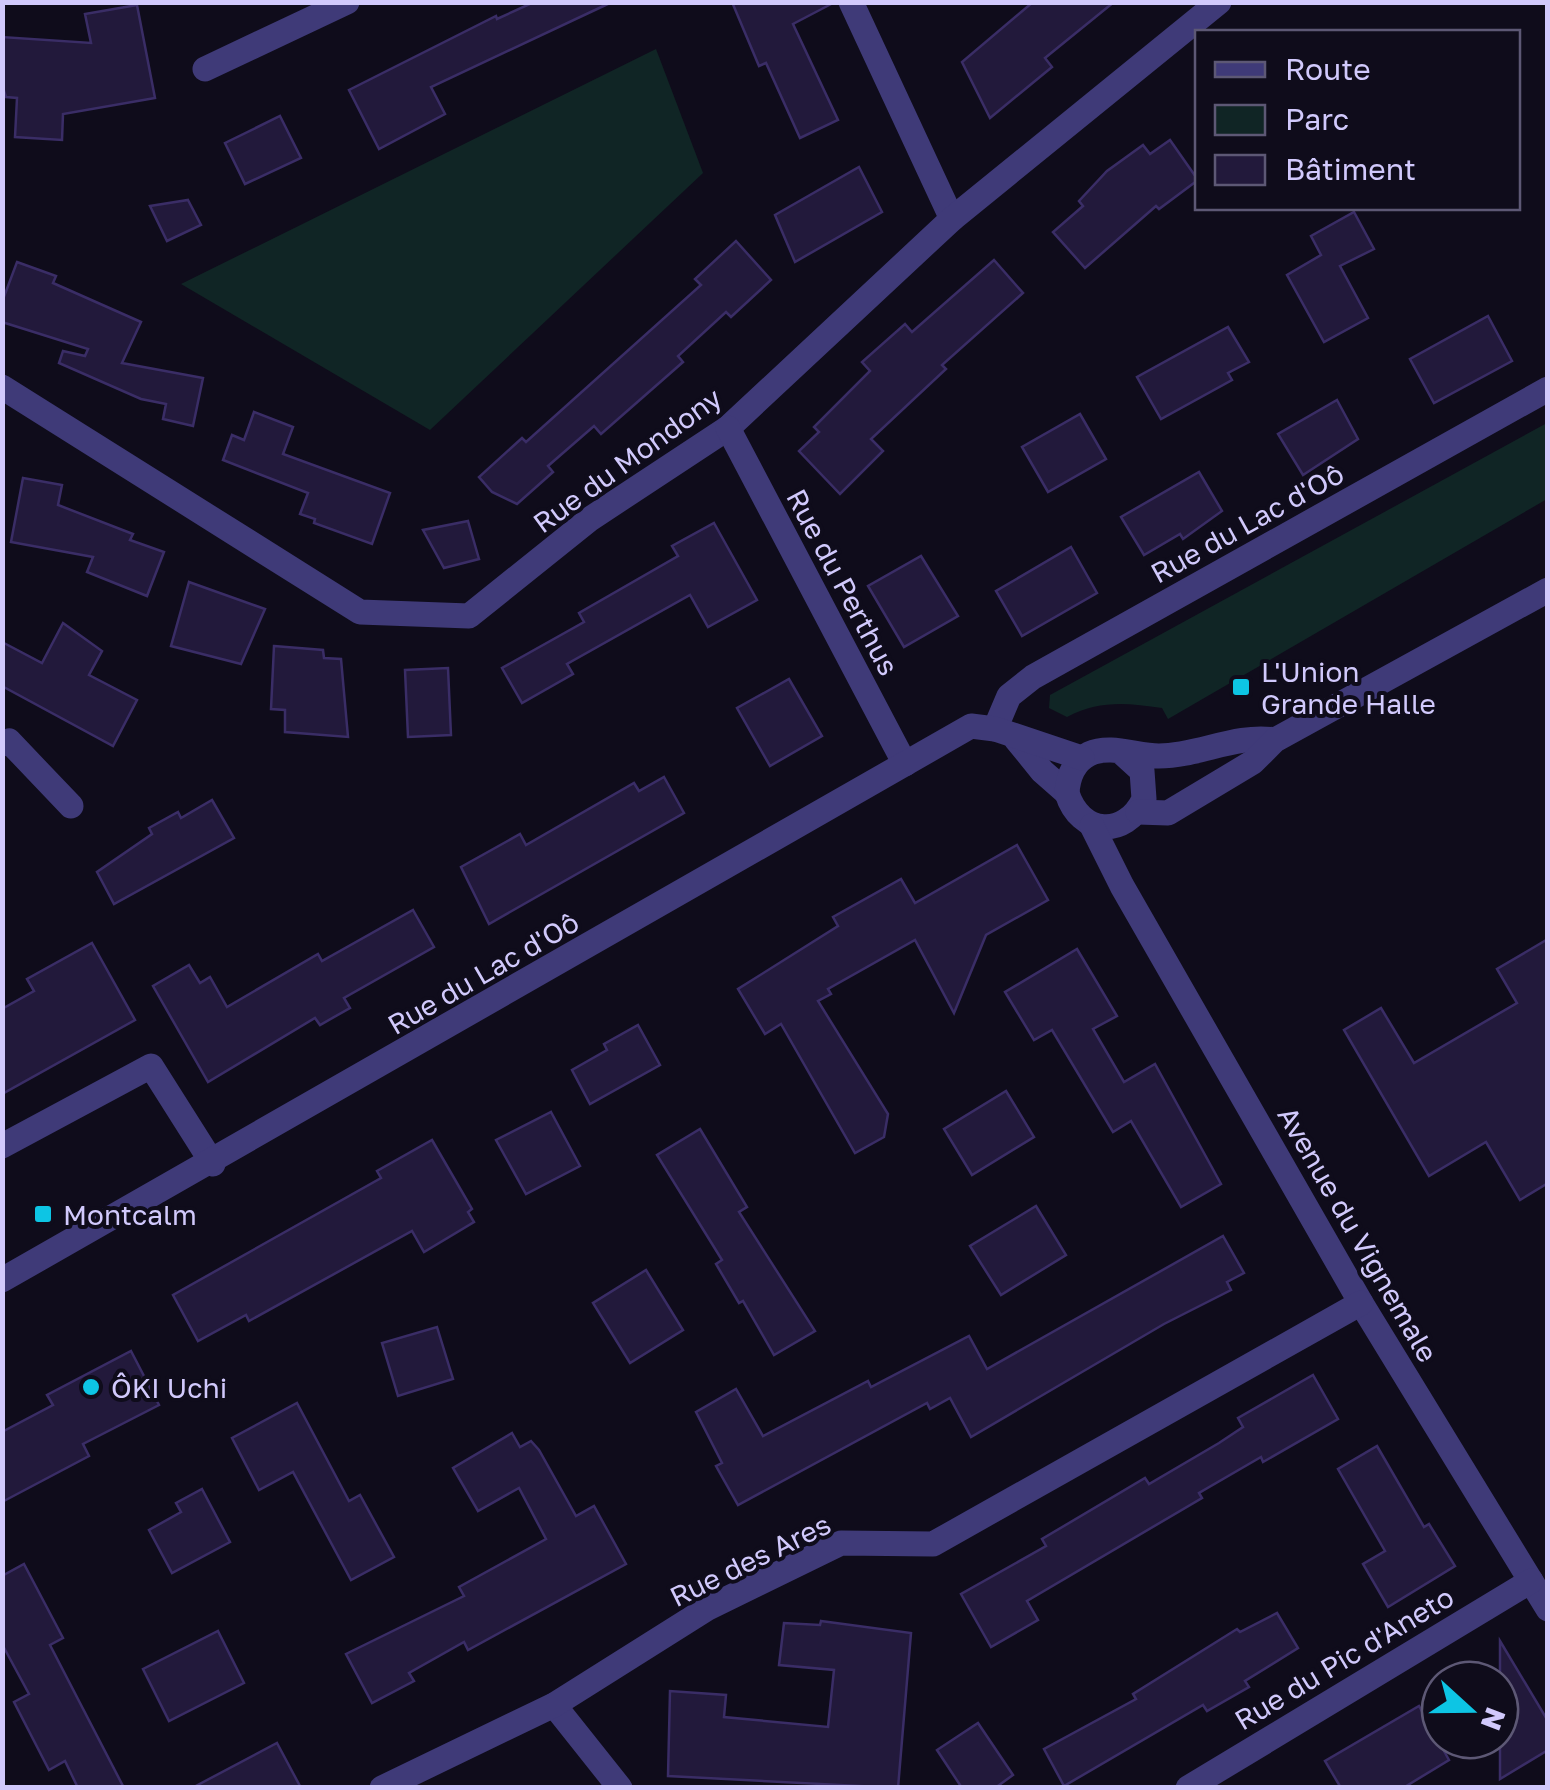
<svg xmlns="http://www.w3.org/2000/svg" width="1550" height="1790" font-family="'Golos Text',sans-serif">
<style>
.green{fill:#102525}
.building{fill:#22193b;stroke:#3a2d66;stroke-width:2.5}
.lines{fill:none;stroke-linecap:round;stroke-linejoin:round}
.minor{stroke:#3f3a78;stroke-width:25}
.poi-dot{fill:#0dc5e4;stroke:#0f0c1b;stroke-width:4}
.labels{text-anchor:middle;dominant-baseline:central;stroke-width:8;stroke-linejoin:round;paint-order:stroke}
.street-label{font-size:28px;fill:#d1c9fc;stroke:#0f0c1b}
.poi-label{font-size:28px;fill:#d1c9fc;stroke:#0f0c1b;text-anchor:start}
</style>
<rect width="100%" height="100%" fill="#0f0c1b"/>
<g class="green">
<path d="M656 49 703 173 430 430 181 284Z"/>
<path d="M1547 423V499L1168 719 1162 708C1126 703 1100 700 1067 717L1049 708 1050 695Z"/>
</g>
<g class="building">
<path d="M534 2H612L431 87 445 114 379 149 349 90 496 16 497 19Z"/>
<path d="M732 2H835L793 24 838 120 800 138 766 63 759 66Z"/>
<path d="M1033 2H1114L1045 58 1052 67 990 118 962 62Z"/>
<path d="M137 5 155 98 63 114 62 140 15 137 17 98 6 97 2 84V37L91 43 85 14Z"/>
<path d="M280 116 301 158 245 184 225 143Z"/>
<path d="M1170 140 1198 180 1159 209 1156 206 1085 268 1053 232 1083 206 1079 201 1107 171 1143 145 1150 154Z"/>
<path d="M859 167 882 212 795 262 775 215Z"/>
<path d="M188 200 201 225 167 241 150 206Z"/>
<path d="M1354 212 1374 249 1340 266 1368 318 1324 342 1287 275 1321 255 1311 236Z"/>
<path d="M736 241 771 280 731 317 726 312 678 356 683 362 601 434 594 426 548 466 553 472 517 504 492 492 479 477 522 438 526 442 701 285 695 279Z"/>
<path d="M994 260 1023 293 942 365 946 369 871 439 883 451 840 494 799 451 819 432 814 427 870 371 862 362 905 324 912 332Z"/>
<path d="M17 262 56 276 53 283 141 322 122 363 203 378 193 426 163 419 166 404 141 399 59 363 63 351 85 356 88 349 2 322V302Z"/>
<path d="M1488 316 1512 361 1434 403 1410 359Z"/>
<path d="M1228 327 1249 362 1228 373 1232 380 1161 419 1137 377Z"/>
<path d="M1337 400 1358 439 1303 475 1278 434Z"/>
<path d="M254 412 293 427 283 454 390 493 372 544 314 523 315 519 300 514 308 493 223 460 232 435 244 440Z"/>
<path d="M1080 414 1106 459 1048 492 1022 447Z"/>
<path d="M1199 472 1222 511 1183 539 1180 534 1144 555 1121 517Z"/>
<path d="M23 478 62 485 58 505 133 534 130 540 164 552 147 596 87 572 93 557 11 542Z"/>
<path d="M468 521 479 559 444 568 423 530Z"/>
<path d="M714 523 757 600 708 627 690 595 567 664 573 674 522 703 502 668 584 622 579 613 678 556 672 546Z"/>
<path d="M1071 547 1097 593 1022 636 996 591Z"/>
<path d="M921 556 958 616 904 647 868 586Z"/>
<path d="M189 582 265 609 241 664 171 646Z"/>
<path d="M63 623 102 651 89 675 137 700 113 746 2 686V642L42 663Z"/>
<path d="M274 646 323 650 324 658 341 659 348 737 285 732V710L271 709Z"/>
<path d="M448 668 451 735 408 737 405 670Z"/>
<path d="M789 679 822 736 770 766 737 708Z"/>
<path d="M664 777 684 813 489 924 461 867 520 834 526 845 634 783 639 791Z"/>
<path d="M212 800 234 838 114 904 97 872 152 834 149 828 178 812 181 818Z"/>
<path d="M1017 845 1048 900 986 935 954 1013 915 940 828 989 831 994 818 1001 888 1114 884 1137 855 1153 781 1024 765 1034 738 989 838 926 833 917 901 879 915 903Z"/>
<path d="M413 910 434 947 344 998 350 1008 320 1025 315 1018 208 1082 153 986 189 965 200 983 210 977 227 1007 318 954 322 961Z"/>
<path d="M1548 939V1183L1520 1200 1486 1142 1429 1176 1344 1030 1381 1008 1414 1063 1517 1003 1497 969Z"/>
<path d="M92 943 135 1020 2 1094V1009L34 991 27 979Z"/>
<path d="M1077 949 1117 1016 1093 1029 1124 1082 1155 1064 1221 1184 1181 1207 1131 1121 1113 1132 1052 1030 1034 1040 1005 992Z"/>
<path d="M638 1025 660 1065 590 1104 572 1070 607 1050 604 1044Z"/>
<path d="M1006 1091 1034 1137 972 1175 944 1129Z"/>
<path d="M551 1112 580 1166 526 1194 496 1140Z"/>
<path d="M700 1129 747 1207 739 1212 815 1331 774 1355 743 1301 739 1303 716 1264 722 1260 657 1155Z"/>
<path d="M432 1140 472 1209 468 1212 474 1222 424 1252 412 1231 249 1321 246 1315 198 1341 173 1295 381 1178 377 1171Z"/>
<path d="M1036 1206 1066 1255 1001 1295 970 1246Z"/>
<path d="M1223 1236 1244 1273 1227 1282 1231 1290 1164 1324 971 1437 950 1398 930 1409 927 1403 738 1505 716 1466 722 1463 696 1412 736 1389 763 1436 868 1381 871 1387 969 1336 987 1369Z"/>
<path d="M646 1270 683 1330 630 1363 593 1303Z"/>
<path d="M437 1327 453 1379 398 1396 382 1343Z"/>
<path d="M131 1351 159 1405 83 1444 89 1456 2 1502V1432L53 1405 47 1395Z"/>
<path d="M1313 1375 1338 1419 1263 1462 1261 1457 1199 1493 1202 1498 1027 1601 1038 1620 991 1647 961 1594 1046 1546 1042 1539 1145 1478 1149 1484 1219 1443 1243 1427 1238 1418Z"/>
<path d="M297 1403 349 1501 360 1495 394 1557 351 1580 293 1472 259 1490 232 1438Z"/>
<path d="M512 1433 520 1447 531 1441 539 1450 576 1516 594 1506 626 1564 468 1650 464 1642 409 1673 414 1681 372 1703 346 1654 464 1596 459 1587 546 1539 519 1488 478 1511 453 1468Z"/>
<path d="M1377 1446 1424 1527 1429 1524 1455 1566 1388 1607 1363 1564 1385 1551 1338 1469Z"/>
<path d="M202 1489 230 1542 172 1573 149 1530 181 1512 176 1503Z"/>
<path d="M24 1564 63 1638 50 1645 124 1788H78L65 1761 49 1770 14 1702 29 1694 2 1644V1576Z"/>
<path d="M1277 1613 1298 1648 1245 1681 1249 1687 1207 1711 1203 1705 1064 1786 1044 1749 1136 1699 1133 1694 1237 1629 1240 1632Z"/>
<path d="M821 1621 911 1633 898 1788 668 1776 670 1691 726 1695 724 1717 828 1727 834 1670 779 1665 784 1623 820 1625Z"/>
<path d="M218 1631 244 1683 169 1721 143 1669Z"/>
<path d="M1500 1641 1548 1721V1750L1500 1779Z"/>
<path d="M1419 1706 1449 1760 1403 1788H1341L1325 1761Z"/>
<path d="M978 1723 1013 1775 995 1788H962L937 1750Z"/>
<path d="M277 1743 301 1788H192Z"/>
</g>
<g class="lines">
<g class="minor">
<path d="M851 2 952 219"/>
<path d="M205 69 347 2"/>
<path d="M2 387 360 612 469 616 590 519 728 428 952 219 1219 2"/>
<path d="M728 428 905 764"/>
<path d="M995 729 1009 696 1033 677 1548 389"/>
<path d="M1016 739 1042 771 1067 793"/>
<path d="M2 744 9 741 71 806"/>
<path d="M1120 751 1142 771 1144 799C1125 839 1080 835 1067 793 1068 777 1073 762 1089 754 1111 744 1136 756 1159 756 1199 756 1235 734 1275 740"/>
<path d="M1138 812 1168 813 1253 762 1275 740 1548 590"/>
<path d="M1092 826 1122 886 1361 1303 1548 1609"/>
<path d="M2 1146 151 1066 213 1164"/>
<path d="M2 1280 971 726 995 729 1082 758"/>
<path d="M554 1705 620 1788"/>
<path d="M382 1788 554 1705 708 1608 841 1543 933 1544 1361 1303"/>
<path d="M1188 1788 1531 1581"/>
</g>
</g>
<g class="poi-dot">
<rect x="1231" y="677" width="20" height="20" rx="5"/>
<rect x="33" y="1204" width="20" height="20" rx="5"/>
<circle cx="91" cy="1387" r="10"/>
</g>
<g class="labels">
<g class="street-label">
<text transform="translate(627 460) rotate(-36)">Rue du Mondony</text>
<text transform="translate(1247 523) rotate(-29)">Rue du Lac d'Oô</text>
<text transform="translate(843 582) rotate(62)">Rue du Perthus</text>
<text transform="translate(483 973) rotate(-30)">Rue du Lac d'Oô</text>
<text transform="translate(1358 1234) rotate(60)">Avenue du Vignemale</text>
<text transform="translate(750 1560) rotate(-26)">Rue des Ares</text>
<text transform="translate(1344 1658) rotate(-31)">Rue du Pic d'Aneto</text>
</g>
<g class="poi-label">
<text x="1261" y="671">L'Union<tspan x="1261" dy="32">Grande Halle</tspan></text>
<text x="63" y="1214">Montcalm</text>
<text x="111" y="1387">ÔKI Uchi</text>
</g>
</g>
<rect width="1550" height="1790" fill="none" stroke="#d1c9fc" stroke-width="10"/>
<rect x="1195" y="30" width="325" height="180" fill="#0f0c1b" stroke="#5d5875" stroke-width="2.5"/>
<rect x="1215" y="62" width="50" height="15" fill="#3f3a78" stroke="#5d5875" stroke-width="2.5"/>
<text x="1285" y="80" font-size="30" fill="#d1c9fc">Route</text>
<rect x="1215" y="105" width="50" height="30" fill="#102525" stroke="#5d5875" stroke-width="2.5"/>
<text x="1285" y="130" font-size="30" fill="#d1c9fc">Parc</text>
<rect x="1215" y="155" width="50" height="30" fill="#22193b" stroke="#5d5875" stroke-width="2.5"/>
<text x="1285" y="180" font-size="30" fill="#d1c9fc">Bâtiment</text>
<g transform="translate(1470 1710) rotate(111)"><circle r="48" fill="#0f0c1b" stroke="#5d5875" stroke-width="2.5"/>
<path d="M0-8L18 38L0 25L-18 38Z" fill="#0dc5e4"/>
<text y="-15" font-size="28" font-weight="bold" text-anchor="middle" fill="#d1c9fc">N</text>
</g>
</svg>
